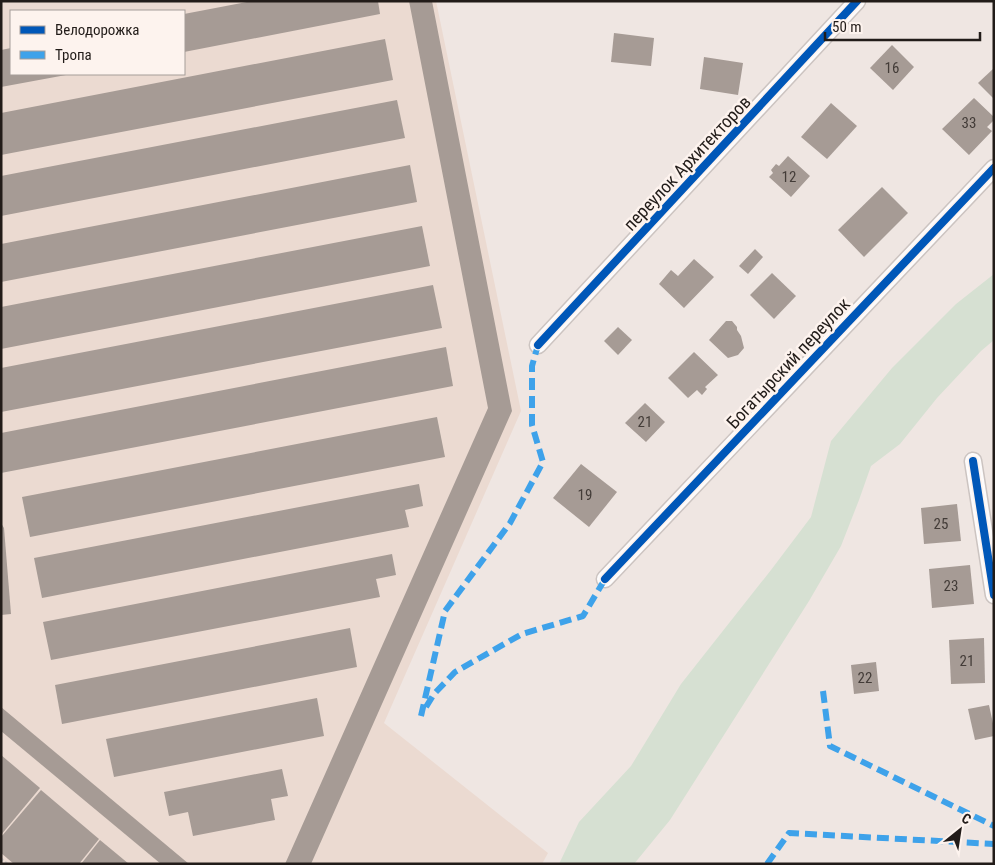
<svg xmlns="http://www.w3.org/2000/svg" width="995" height="865" font-family="'Roboto Condensed',sans-serif">
<style>
.built{fill:#ebdad1;fill-rule:evenodd}
.green{fill:#d6e0d2}
.building{fill:#a69b95}
.lines{fill:none;stroke-linecap:round;stroke-linejoin:round}
.street-casing{stroke:#ccc4c1;stroke-width:19}
.path{stroke:#cbc7c6;stroke-width:3;stroke-dasharray:2.5 2.5;stroke-linecap:butt}
.street{stroke:#fdfbfb;stroke-width:16}
.quiet{stroke:#3ea2ea;stroke-width:6;stroke-dasharray:12 6;stroke-linecap:butt}
.cycleway-casing{stroke:#fdf3ee;stroke-width:11}
.cycleway{stroke:#0057b8;stroke-width:8}
.labels{text-anchor:middle;dominant-baseline:central;stroke-width:5;stroke-linejoin:round;paint-order:stroke}
.number-label{font-size:15px;fill:#433c38}
.street-label{font-size:18px;fill:#221c19;stroke:#fdf3ee}
</style>
<rect width="100%" height="100%" fill="#efe6e2"/>
<path class="built" d="M1 1H436L521 411 384 723 548 853 542 864H1ZM11 11H184V74H11Z"/>
<path class="green" d="M994 274V340L981 351 937 398 900 444 871 466 859 500 841 546 809 601 670 820 634 864H559L579 822 631 766 681 684 771 570 811 517 831 441 892 368 956 304Z"/>
<g class="building">
<path d="M252 1H378L380 14 184 52V14Z"/>
<path d="M409 1H432L512 411 311 864H285L488 408Z"/>
<path d="M614 33 654 38 651 66 611 62Z"/>
<path d="M385 39 393 80 1 155V113Z"/>
<path d="M892 45 914 67 893 90 870 68Z"/>
<path d="M11 48V74H66V75L1 87V50Z"/>
<path d="M704 57 743 63 738 95 700 89Z"/>
<path d="M994 68V99L978 83Z"/>
<path d="M974 98 994 117V120L987 127 992 131 969 155 942 129Z"/>
<path d="M397 100 405 138 1 216V176Z"/>
<path d="M831 103 857 126 827 159 801 137Z"/>
<path d="M788 156 810 176 791 197 769 177 773 173 771 170 776 164 779 166Z"/>
<path d="M410 165 417 202 1 282V244Z"/>
<path d="M882 187 908 213 864 257 838 230Z"/>
<path d="M422 226 430 266 1 349V307Z"/>
<path d="M755 249 763 257 748 274 739 266Z"/>
<path d="M694 259 714 277 684 308 659 284 671 270 678 276Z"/>
<path d="M772 273 796 296 774 319 750 295Z"/>
<path d="M433 285 442 328 1 412V368Z"/>
<path d="M726 321H732L737 327V330L741 336 744 348 738 355 728 358 709 340Z"/>
<path d="M618 327 632 340 618 355 604 341Z"/>
<path d="M446 347 453 386 1 473V433Z"/>
<path d="M694 352 718 375 705 387 707 389 702 395 697 390 688 398 668 378Z"/>
<path d="M645 403 665 422 646 442 625 423Z"/>
<path d="M437 417 445 457 30 537 22 497Z"/>
<path d="M581 464 617 492 589 527 553 498Z"/>
<path d="M419 484 423 506 405 510 409 527 42 598 34 558Z"/>
<path d="M957 504 961 541 924 544 921 508Z"/>
<path d="M1 523 4 528 11 614 1 615Z"/>
<path d="M392 554 396 575 376 579 380 597 51 660 43 622Z"/>
<path d="M970 565 974 604 932 608 929 569Z"/>
<path d="M350 628 357 667 62 724 55 685Z"/>
<path d="M984 638 985 683 951 684 949 640Z"/>
<path d="M876 662 879 691 854 694 851 665Z"/>
<path d="M317 698 324 736 114 777 106 739Z"/>
<path d="M989 705 994 728V736L975 740 968 709Z"/>
<path d="M1 707 189 864H161L1 731Z"/>
<path d="M1 755 40 788 1 835Z"/>
<path d="M282 769 288 796 271 799 275 820 193 836 188 812 169 816 164 792Z"/>
<path d="M41 790 99 839 79 864H14L1 853V837Z"/>
<path d="M100 840 129 864H81Z"/>
</g>
<g class="lines">
<defs>
<g id="street">
<path d="M538 345 857 1"/>
<path d="M973 461 994 595"/>
<path d="M605 579 994 168"/>
</g>
</defs>
<use href="#street" class="street-casing"/>
<path class="path" d="M1 859 7 864"/>
<use href="#street" class="street"/>
<g class="quiet">
<path d="M823 691 830 746 994 826"/>
<path d="M426 707 434 694 455 672 522 634 583 616 605 579"/>
<path d="M421 716 445 611 510 523 543 462 532 425V366L538 345"/>
<path d="M767 864 789 833 994 844"/>
</g>
<defs>
<g id="cycleway">
<path d="M538 345 857 1"/>
<path d="M973 461 994 595"/>
<path d="M605 579 994 168"/>
</g>
</defs>
<use href="#cycleway" class="cycleway-casing"/>
<use href="#cycleway" class="cycleway"/>
</g>
<g class="labels">
<g class="number-label">
<text x="892" y="68">16</text>
<text x="969" y="123">33</text>
<text x="789" y="177">12</text>
<text x="645" y="422">21</text>
<text x="585" y="495">19</text>
<text x="941" y="524">25</text>
<text x="951" y="586">23</text>
<text x="967" y="661">21</text>
<text x="865" y="678">22</text>
</g>
<g class="street-label">
<text transform="translate(687 163) rotate(-47)">переулок Архитекторов</text>
<text transform="translate(788 363) rotate(-47)">Богатырский переулок</text>
</g>
</g>
<rect width="995" height="865" fill="none" stroke="#221c19" stroke-width="5"/>
<rect x="10" y="10" width="175" height="65" fill="#fdf3ee" stroke="#a59d99"/>
<rect x="20" y="26" width="25" height="8" fill="#0057b8" stroke="#a59d99"/>
<text x="55" y="35" font-size="15" fill="#221c19">Велодорожка</text>
<rect x="20" y="51" width="25" height="8" fill="#3ea2ea" stroke="#a59d99"/>
<text x="55" y="60" font-size="15" fill="#221c19">Тропа</text>
<g transform="translate(960 830) rotate(30)" stroke="#fdf3ee" stroke-width="4" paint-order="stroke">
<path d="M0-4L9 19L0 12L-9 19Z" fill="#221c19"/>
<text y="-8" font-size="14" font-weight="bold" text-anchor="middle" fill="#221c19">С</text>
</g>
<path d="M825 32v8h155v-8" fill="none" stroke="#221c19" stroke-width="2.5"/>
<text x="832" y="32" font-size="15" fill="#221c19" stroke="#fdf3ee" stroke-width="4" paint-order="stroke">50 m</text>
</svg>
